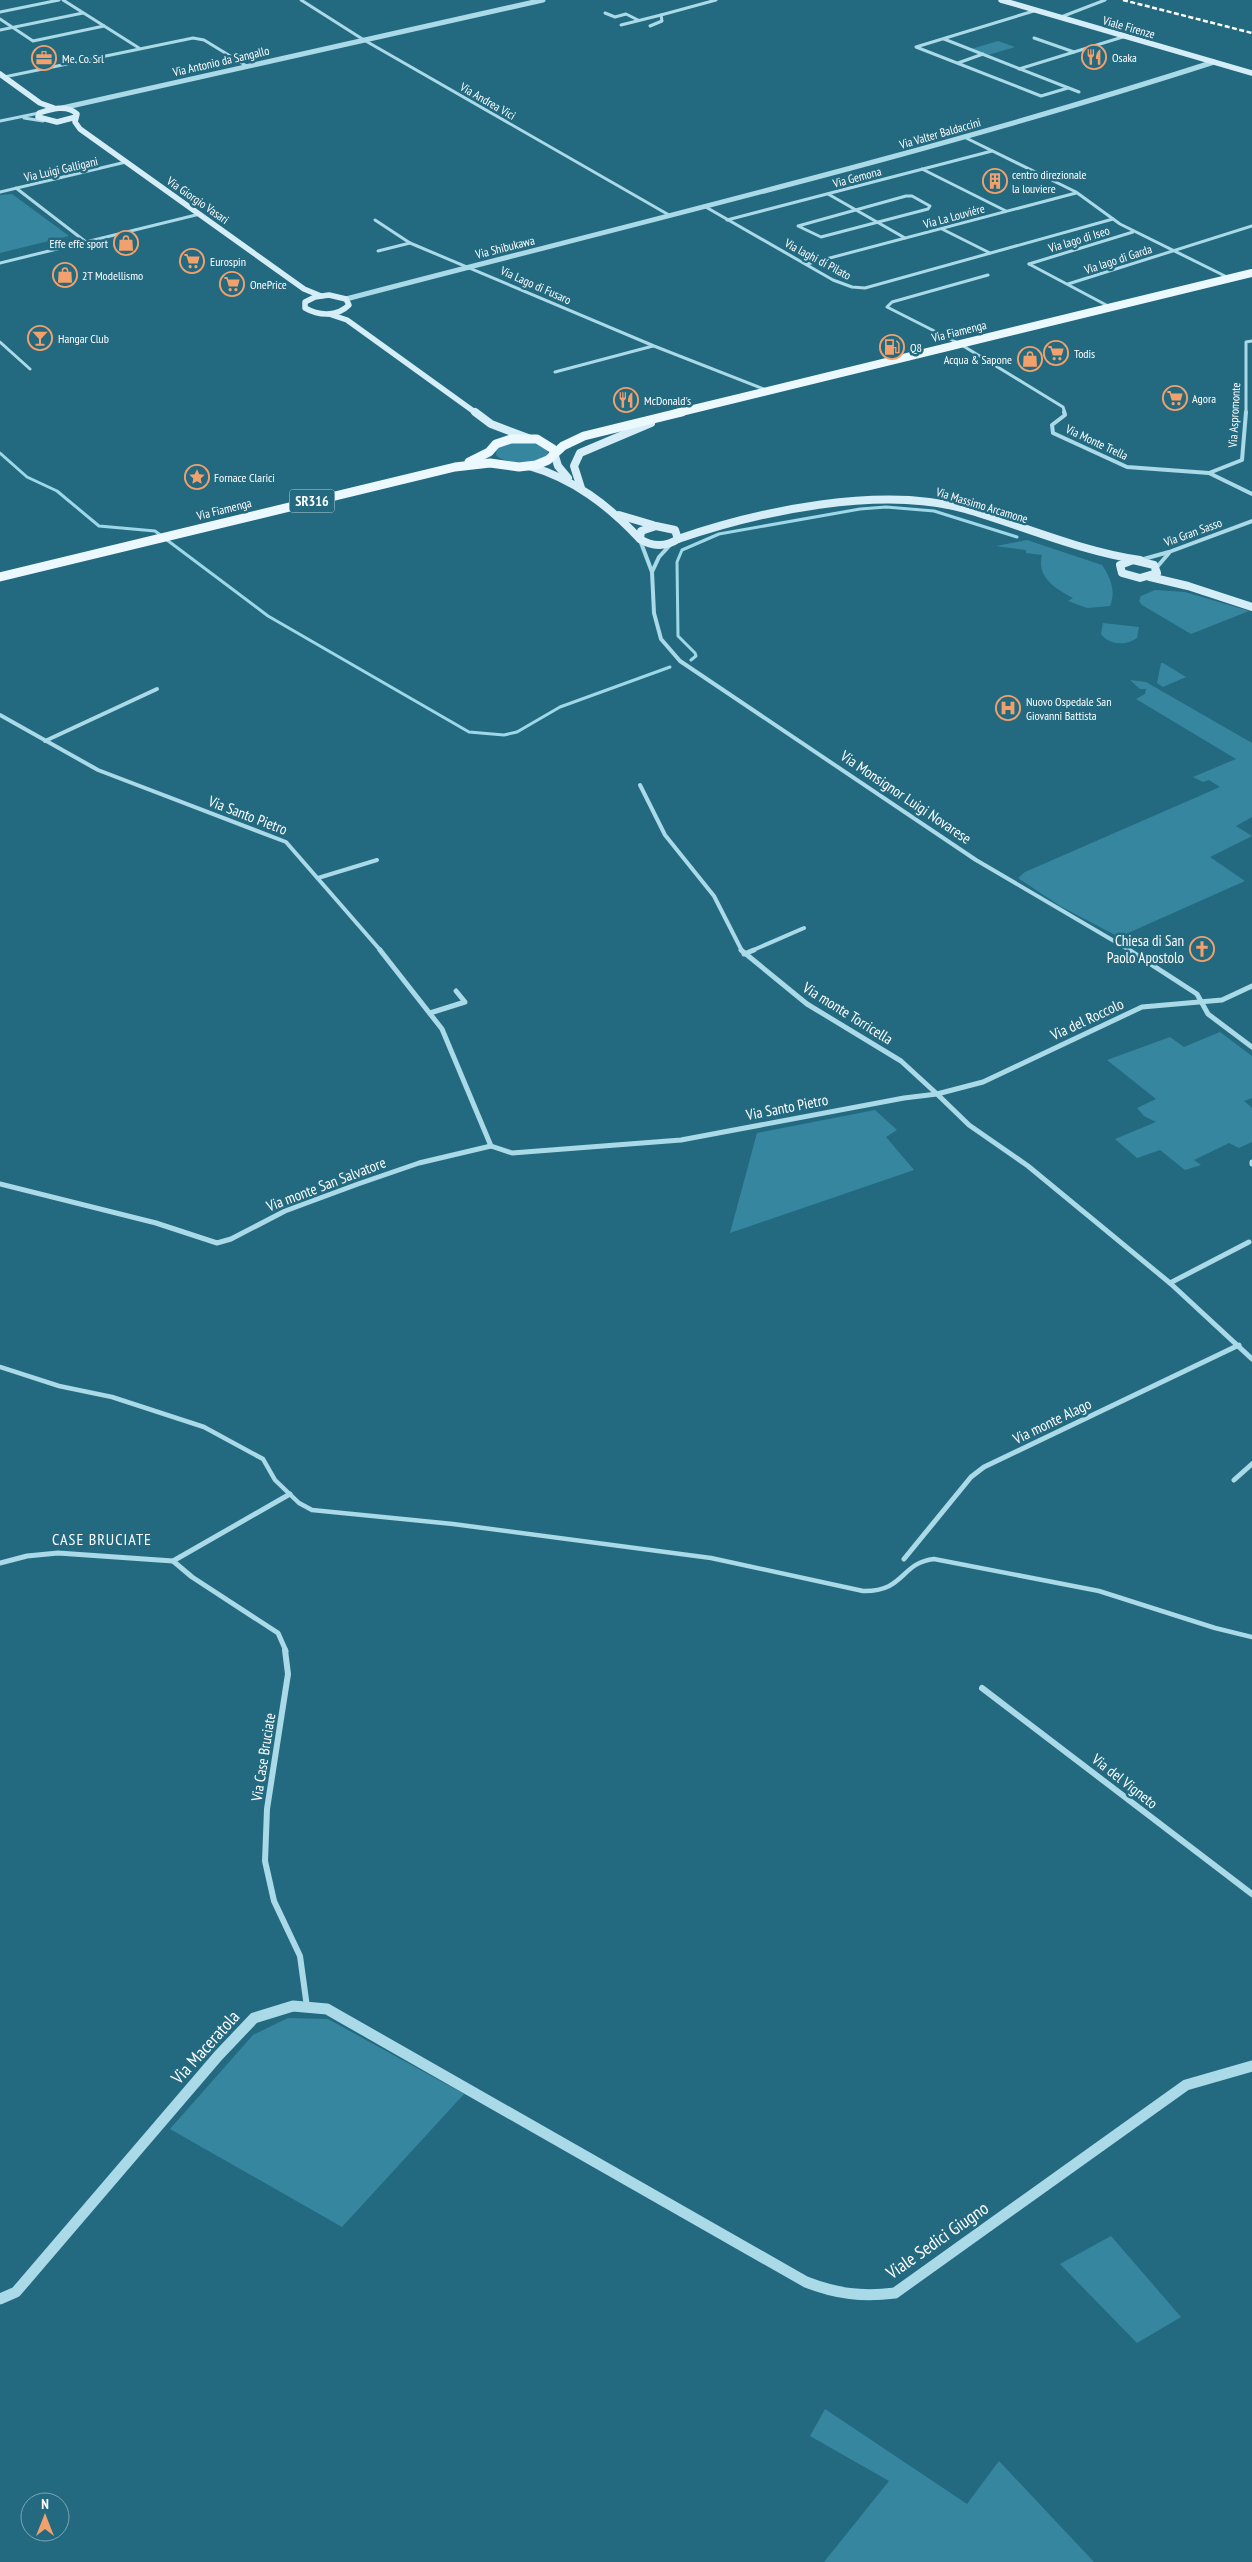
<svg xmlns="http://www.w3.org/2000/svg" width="1252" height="2562" font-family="'PT Sans Narrow',sans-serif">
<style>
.green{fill:#37869f}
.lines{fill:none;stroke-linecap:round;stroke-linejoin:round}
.stream{stroke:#9ed8e8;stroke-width:3}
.pedestrian{stroke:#aad9e7;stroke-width:4.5}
.minor-far3{stroke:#aad9e7;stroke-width:3}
.minor-far2{stroke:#aad9e7;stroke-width:4}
.minor-far1{stroke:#aad9e7;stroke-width:5}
.minor{stroke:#aad9e7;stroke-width:6}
.tertiary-far1{stroke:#aad9e7;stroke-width:5}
.tertiary{stroke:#aad9e7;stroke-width:11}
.secondary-far1{stroke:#d4edf6;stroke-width:5.5}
.secondary{stroke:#d4edf6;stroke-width:8}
.primary-far1{stroke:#ebf8fd;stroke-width:8}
.primary{stroke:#ebf8fd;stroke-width:9}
.rail{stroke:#fff;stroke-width:2.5;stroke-dasharray:5 2.5;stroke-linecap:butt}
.labels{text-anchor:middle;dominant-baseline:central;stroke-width:5;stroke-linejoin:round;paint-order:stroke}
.far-street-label{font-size:12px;fill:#fff;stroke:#236a81}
.far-poi-label{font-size:12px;fill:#fff;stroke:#236a81;text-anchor:start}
.shield{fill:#236a81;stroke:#bdd2d9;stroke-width:1}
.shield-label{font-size:14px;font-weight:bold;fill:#fff}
.street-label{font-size:15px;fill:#fff;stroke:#236a81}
.poi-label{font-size:15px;fill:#fff;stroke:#236a81;text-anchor:end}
.neighbourhood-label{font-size:16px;letter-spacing:1px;fill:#fff;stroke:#236a81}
.near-street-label{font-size:18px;fill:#fff;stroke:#236a81}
</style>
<rect width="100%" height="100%" fill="#236a81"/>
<g class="green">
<path d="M998 41 1015 47 988 55 971 49Z"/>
<path d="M12 194 69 236 0 253V195Z"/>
<path d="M535 442 548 450C549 468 505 465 496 455L497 448 506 443Z"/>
<path d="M1027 540 1102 565C1111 578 1116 592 1110 606L1087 608 1068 601 1073 598C1056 589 1036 577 1042 555L1026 553V550L996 546Z"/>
<path d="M1155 590 1185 592 1249 611 1191 634 1142 605 1139 601 1141 596Z"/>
<path d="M1103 623 1139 627 1137 638C1126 646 1109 645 1101 634Z"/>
<path d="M1161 663H1163L1186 677 1163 687 1157 683Z"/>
<path d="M1130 680 1146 682 1252 743V817L1236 826 1252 836 1210 857 1245 881 1119 937 1060 906 1018 878 1025 872 1220 787 1209 780 1203 782 1193 777 1236 759 1136 699 1145 694 1146 689H1140Z"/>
<path d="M1220 1032 1252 1056V1098L1244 1101 1252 1108V1142L1239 1148 1229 1143 1194 1160 1201 1165 1185 1170 1160 1150 1137 1158 1115 1139 1156 1122 1144 1116 1137 1108 1156 1099 1107 1060 1170 1037 1184 1047Z"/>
<path d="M875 1110 897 1130 886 1137 914 1170 730 1233 757 1133Z"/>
<path d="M288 2018 328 2019 464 2094 342 2227 170 2129 253 2035Z"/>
<path d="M1111 2236 1181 2317 1137 2343 1060 2264Z"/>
<path d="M825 2409 967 2504 999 2461 1094 2562H824L889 2481 810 2436Z"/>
</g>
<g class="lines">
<g class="stream">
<path d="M0 453 27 477 57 491 99 526 155 531 268 616 469 732 504 735 517 732 560 707 670 667"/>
<path d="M691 660 696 656 695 653 678 636 677 562 682 550 719 534 860 509 886 507 934 511 1017 537"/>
</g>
<path class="pedestrian" d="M0 1367 59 1386 112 1397 204 1427 263 1459 275 1480 299 1503 312 1510 453 1524 711 1558 863 1591C905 1592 900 1563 934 1559L1099 1591 1215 1628 1252 1637"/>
<g class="minor-far3">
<path d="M63 0 139 48"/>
<path d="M301 0 364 40 669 215"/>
<path d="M1037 10 916 47 1041 96 1068 88"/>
<path d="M0 12 59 0"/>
<path d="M605 13 615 17 626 14 638 20"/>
<path d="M1061 17 1105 0"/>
<path d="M0 19 33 41 104 26"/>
<path d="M621 25 661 15"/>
<path d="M650 26 662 21 661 15 716 0"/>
<path d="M0 30 83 13"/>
<path d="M1034 38 1074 52"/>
<path d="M944 39 1079 92"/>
<path d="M958 63 983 54"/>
<path d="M1019 69 1126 36"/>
<path d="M4 77 193 38 204 40 245 65"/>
<path d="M24 118 43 121"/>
<path d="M0 121 39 113"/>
<path d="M964 137 1076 192 1120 224 1229 278"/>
<path d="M922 169 1006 211"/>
<path d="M16 188 86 242"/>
<path d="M0 192 126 162"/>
<path d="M828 194 905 238"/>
<path d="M906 196H912L930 206 928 209 821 237 798 226Z"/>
<path d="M704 206 833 280 852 287 865 288 1113 219"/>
<path d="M375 220 410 243 654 346 766 390"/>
<path d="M727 220 992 151"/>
<path d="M942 229 990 253"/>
<path d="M378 251 410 243"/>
<path d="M0 263 200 214"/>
<path d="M807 264 1076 193"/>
<path d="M1029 264 1133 232"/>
<path d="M1029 264 1110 307"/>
<path d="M988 275 892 302 887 307 960 344 1063 407 1065 413"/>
<path d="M1068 284 1252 226"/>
<path d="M0 342 30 369"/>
<path d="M555 372 653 346"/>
<path d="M1246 413V342L1252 341"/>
</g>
<g class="minor-far2">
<path d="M1064 412 1065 415 1052 425 1053 433 1127 467 1209 473 1252 494"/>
<path d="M1209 473 1242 460 1246 412"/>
<path d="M640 540 652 572 654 613 661 639 680 661 976 860 1131 951"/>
<path d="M1140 560 1169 552 1252 521"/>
<path d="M1157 567 1169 553"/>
<path d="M652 572 659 557 671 544"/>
<path d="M0 715 98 770 286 842 381 951"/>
<path d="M45 741 157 689"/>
<path d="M640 785 665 835 714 896 742 951"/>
<path d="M318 878 377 860"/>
<path d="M751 951 804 928"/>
</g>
<g class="minor-far1">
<path d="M380 950 442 1029 491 1146 512 1153 681 1140 904 1098 937 1094 969 1125 1028 1166 1170 1283 1252 1359"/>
<path d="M741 950 807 1004 901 1061 937 1094 983 1082 1142 1007 1222 1000 1252 986"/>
<path d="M1129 950 1197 994 1208 1014 1252 1047"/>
<path d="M744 954 754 950"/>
<path d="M430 1013 465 1002 456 991"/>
<path d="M1252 1162V1164"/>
<path d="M0 1184 156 1223 217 1243 231 1239 285 1211 358 1184 419 1163 491 1146"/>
<path d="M1170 1283 1249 1242"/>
<path d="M1234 1480 1252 1464"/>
<path d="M904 1559 971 1477 984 1467 1239 1345"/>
<path d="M173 1561 290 1494"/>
<path d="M0 1563 27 1556 58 1553 173 1561 192 1577 278 1633 286 1651"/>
</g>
<g class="minor">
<path d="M285 1650 288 1674 267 1809 265 1861 274 1901 300 1956 307 2007"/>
<path d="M982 1688 1252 1894"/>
</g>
<g class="tertiary-far1">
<path d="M62 108 543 0"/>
<path d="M346 299C636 223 928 154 1214 62"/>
</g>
<path class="tertiary" d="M0 2299 16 2292 218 2056 254 2018 293 2006 327 2009 806 2282C837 2294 862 2297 895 2293L1186 2085 1252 2066"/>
<g class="secondary-far1">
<path d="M1001 0 1252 73"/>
<path d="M0 74 40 103 54 108"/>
<path d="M76 117 57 122 38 117 39 113C51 109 67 104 77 114L75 122 80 129 304 289 321 296"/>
<path d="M329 295 346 299 349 305C337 317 319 316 305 308V302L315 297Z"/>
<path d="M329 314 347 320 476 413"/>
</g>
<g class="secondary">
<path d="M475 412 491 424 528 438"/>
<path d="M554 453 558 466 568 478"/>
<path d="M529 466C574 479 608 505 640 539"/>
<path d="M581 488 574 466 580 453 651 423"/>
<path d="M619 515 653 525"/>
<path d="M656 526 675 530 678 539C666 547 652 547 640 539L641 531Z"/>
<path d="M678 539C760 511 881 485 965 509 1024 526 1079 551 1140 560"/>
<path d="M1133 560 1154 565 1157 573 1140 578 1122 573 1120 565Z"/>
<path d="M1150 577 1188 586 1252 607"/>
</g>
<path class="primary-far1" d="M677 413 1252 273"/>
<g class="primary">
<path d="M469 462 489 452 496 444 511 439H537L553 449 554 453"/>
<path d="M0 577 455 467 490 463 519 467 536 465 548 460 563 446 584 436 682 412"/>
</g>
<path class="rail" d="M1123 0 1252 33"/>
</g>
<defs>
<symbol id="restaurant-ring" viewBox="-11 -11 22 22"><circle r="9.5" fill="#236a81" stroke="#f2a16c" stroke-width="1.5"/><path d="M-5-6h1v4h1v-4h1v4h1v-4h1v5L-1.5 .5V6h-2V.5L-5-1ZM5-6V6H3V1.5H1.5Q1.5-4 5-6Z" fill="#f2a16c"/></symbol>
<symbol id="office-ring" viewBox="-11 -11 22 22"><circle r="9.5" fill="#236a81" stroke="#f2a16c" stroke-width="1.5"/><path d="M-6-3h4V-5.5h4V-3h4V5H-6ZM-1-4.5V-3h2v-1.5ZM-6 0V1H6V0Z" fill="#f2a16c"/></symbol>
<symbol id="building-ring" viewBox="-11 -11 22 22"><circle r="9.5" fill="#236a81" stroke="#f2a16c" stroke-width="1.5"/><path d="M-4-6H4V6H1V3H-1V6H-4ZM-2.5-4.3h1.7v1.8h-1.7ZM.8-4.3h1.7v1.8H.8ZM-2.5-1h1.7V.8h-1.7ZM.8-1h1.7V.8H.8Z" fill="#f2a16c"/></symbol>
<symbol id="shop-ring" viewBox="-11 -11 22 22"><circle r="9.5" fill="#236a81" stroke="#f2a16c" stroke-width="1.5"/><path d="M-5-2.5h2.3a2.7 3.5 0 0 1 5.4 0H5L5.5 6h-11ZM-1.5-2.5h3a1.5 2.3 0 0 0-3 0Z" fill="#f2a16c"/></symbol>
<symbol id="supermarket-ring" viewBox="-11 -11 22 22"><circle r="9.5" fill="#236a81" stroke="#f2a16c" stroke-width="1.5"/><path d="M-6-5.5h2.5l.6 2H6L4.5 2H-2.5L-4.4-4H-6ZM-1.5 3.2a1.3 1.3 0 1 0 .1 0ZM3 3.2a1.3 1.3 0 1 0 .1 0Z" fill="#f2a16c"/></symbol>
<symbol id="bar-ring" viewBox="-11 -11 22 22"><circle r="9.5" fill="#236a81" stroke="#f2a16c" stroke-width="1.5"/><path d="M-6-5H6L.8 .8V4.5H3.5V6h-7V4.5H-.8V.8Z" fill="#f2a16c"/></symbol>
<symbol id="fuel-ring" viewBox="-11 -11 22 22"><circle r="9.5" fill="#236a81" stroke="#f2a16c" stroke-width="1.5"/><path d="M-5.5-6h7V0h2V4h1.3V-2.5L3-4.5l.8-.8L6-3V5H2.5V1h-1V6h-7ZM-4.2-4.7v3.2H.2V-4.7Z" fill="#f2a16c"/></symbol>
<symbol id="sight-ring" viewBox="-11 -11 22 22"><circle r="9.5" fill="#236a81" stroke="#f2a16c" stroke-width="1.5"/><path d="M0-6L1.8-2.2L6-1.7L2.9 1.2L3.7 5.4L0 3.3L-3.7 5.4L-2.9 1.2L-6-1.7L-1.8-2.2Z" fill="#f2a16c"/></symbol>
<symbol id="hospital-ring" viewBox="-11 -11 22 22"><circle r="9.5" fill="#236a81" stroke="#f2a16c" stroke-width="1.5"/><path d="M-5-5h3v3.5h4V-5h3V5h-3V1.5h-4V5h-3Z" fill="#f2a16c"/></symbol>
<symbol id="church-ring" viewBox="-11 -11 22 22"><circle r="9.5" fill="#236a81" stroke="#f2a16c" stroke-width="1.5"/><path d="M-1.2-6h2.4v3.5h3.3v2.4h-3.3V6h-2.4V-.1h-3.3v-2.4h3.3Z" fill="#f2a16c"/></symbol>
</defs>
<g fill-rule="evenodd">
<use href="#restaurant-ring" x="1080" y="43" width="28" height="28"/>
<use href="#office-ring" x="30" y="44" width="28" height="28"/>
<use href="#building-ring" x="981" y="167" width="28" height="28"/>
<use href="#shop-ring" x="112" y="229" width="28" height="28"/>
<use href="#supermarket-ring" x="178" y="247" width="28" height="28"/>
<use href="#shop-ring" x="51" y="261" width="28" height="28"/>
<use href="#supermarket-ring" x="218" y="270" width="28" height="28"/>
<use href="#bar-ring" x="26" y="324" width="28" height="28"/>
<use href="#fuel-ring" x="878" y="333" width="28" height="28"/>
<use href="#supermarket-ring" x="1042" y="339" width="28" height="28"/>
<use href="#shop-ring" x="1016" y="345" width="28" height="28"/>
<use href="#supermarket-ring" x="1161" y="384" width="28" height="28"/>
<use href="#restaurant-ring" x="612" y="386" width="28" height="28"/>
<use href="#sight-ring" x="183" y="463" width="28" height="28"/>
<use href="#hospital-ring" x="994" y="694" width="28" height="28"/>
<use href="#church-ring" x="1188" y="935" width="28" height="28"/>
</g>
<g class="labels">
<g class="far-street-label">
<text transform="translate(1129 27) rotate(16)">Viale Firenze</text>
<text transform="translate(221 61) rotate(-13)">Via Antonio da Sangallo</text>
<text transform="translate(488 101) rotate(30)">Via Andrea Vici</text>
<text transform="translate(940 133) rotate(-16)">Via Valter Baldaccini</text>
<text transform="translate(61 169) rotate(-13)">Via Luigi Galligani</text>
<text transform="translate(857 177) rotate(-15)">Via Gemona</text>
<text transform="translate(198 200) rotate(35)">Via Giorgio Vasari</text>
<text transform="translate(954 216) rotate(-15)">Via La Louviére</text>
<text transform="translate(1079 239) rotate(-17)">Via lago di Iseo</text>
<text transform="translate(505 247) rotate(-14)">Via Shibukawa</text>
<text transform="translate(818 259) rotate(28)">Via laghi di Pilato</text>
<text transform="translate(1118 259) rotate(-18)">Via lago di Garda</text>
<text transform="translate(536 285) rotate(24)">Via Lago di Fusaro</text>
<text transform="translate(959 331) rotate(-14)">Via Fiamenga</text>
<text transform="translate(1234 415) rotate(-87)">Via Aspromonte</text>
<text transform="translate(1097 442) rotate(25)">Via Monte Trella</text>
<text transform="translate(982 505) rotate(17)">Via Massimo Arcamone</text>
<text transform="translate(224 509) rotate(-14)">Via Fiamenga</text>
<text transform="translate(1193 532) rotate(-20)">Via Gran Sasso</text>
</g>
<g class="far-poi-label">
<text x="1112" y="57">Osaka</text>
<text x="62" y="58">Me. Co. Srl</text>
<text x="1012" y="174">centro direzionale<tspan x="1012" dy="14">la louviere</tspan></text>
<text x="108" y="243" text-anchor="end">Effe effe sport</text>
<text x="210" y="261">Eurospin</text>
<text x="82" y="275">2T Modellismo</text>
<text x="250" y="284">OnePrice</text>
<text x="58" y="338">Hangar Club</text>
<text x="910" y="347">Q8</text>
<text x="1074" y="353">Todis</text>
<text x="1012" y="359" text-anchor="end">Acqua &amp; Sapone</text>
<text x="1192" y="398">Agora</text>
<text x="644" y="400">McDonald's</text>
<text x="214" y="477">Fornace Clarici</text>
<text x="1026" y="701">Nuovo Ospedale San<tspan x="1026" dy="14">Giovanni Battista</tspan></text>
</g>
<rect class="shield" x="289.5" y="489.5" width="45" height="23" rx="4"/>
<g class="shield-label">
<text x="312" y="501">SR316</text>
</g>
<g class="street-label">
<text transform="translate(906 797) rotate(34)">Via Monsignor Luigi Novarese</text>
<text transform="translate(248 815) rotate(21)">Via Santo Pietro</text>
<text transform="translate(848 1013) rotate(32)">Via monte Torricella</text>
<text transform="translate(1087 1019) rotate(-25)">Via del Roccolo</text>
<text transform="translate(787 1107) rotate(-11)">Via Santo Pietro</text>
<text transform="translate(326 1184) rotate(-21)">Via monte San Salvatore</text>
<text transform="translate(1052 1421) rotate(-26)">Via monte Alago</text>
<text transform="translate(263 1757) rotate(-81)">Via Case Bruciate</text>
<text transform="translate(1125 1781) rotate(38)">Via del Vigneto</text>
</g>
<g class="poi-label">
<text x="1184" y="940">Chiesa di San<tspan x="1184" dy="17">Paolo Apostolo</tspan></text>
</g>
<g class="neighbourhood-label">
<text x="102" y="1539">CASE BRUCIATE</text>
</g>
<g class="near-street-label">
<text transform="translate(205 2047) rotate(-48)">Via Maceratola</text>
<text transform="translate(937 2240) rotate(-35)">Viale Sedici Giugno</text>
</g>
</g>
<g transform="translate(45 2517)"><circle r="24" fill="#236a81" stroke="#7ba6b3"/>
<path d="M0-4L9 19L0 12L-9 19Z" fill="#f2a16c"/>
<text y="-8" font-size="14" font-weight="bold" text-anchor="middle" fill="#ffffff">N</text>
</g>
</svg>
